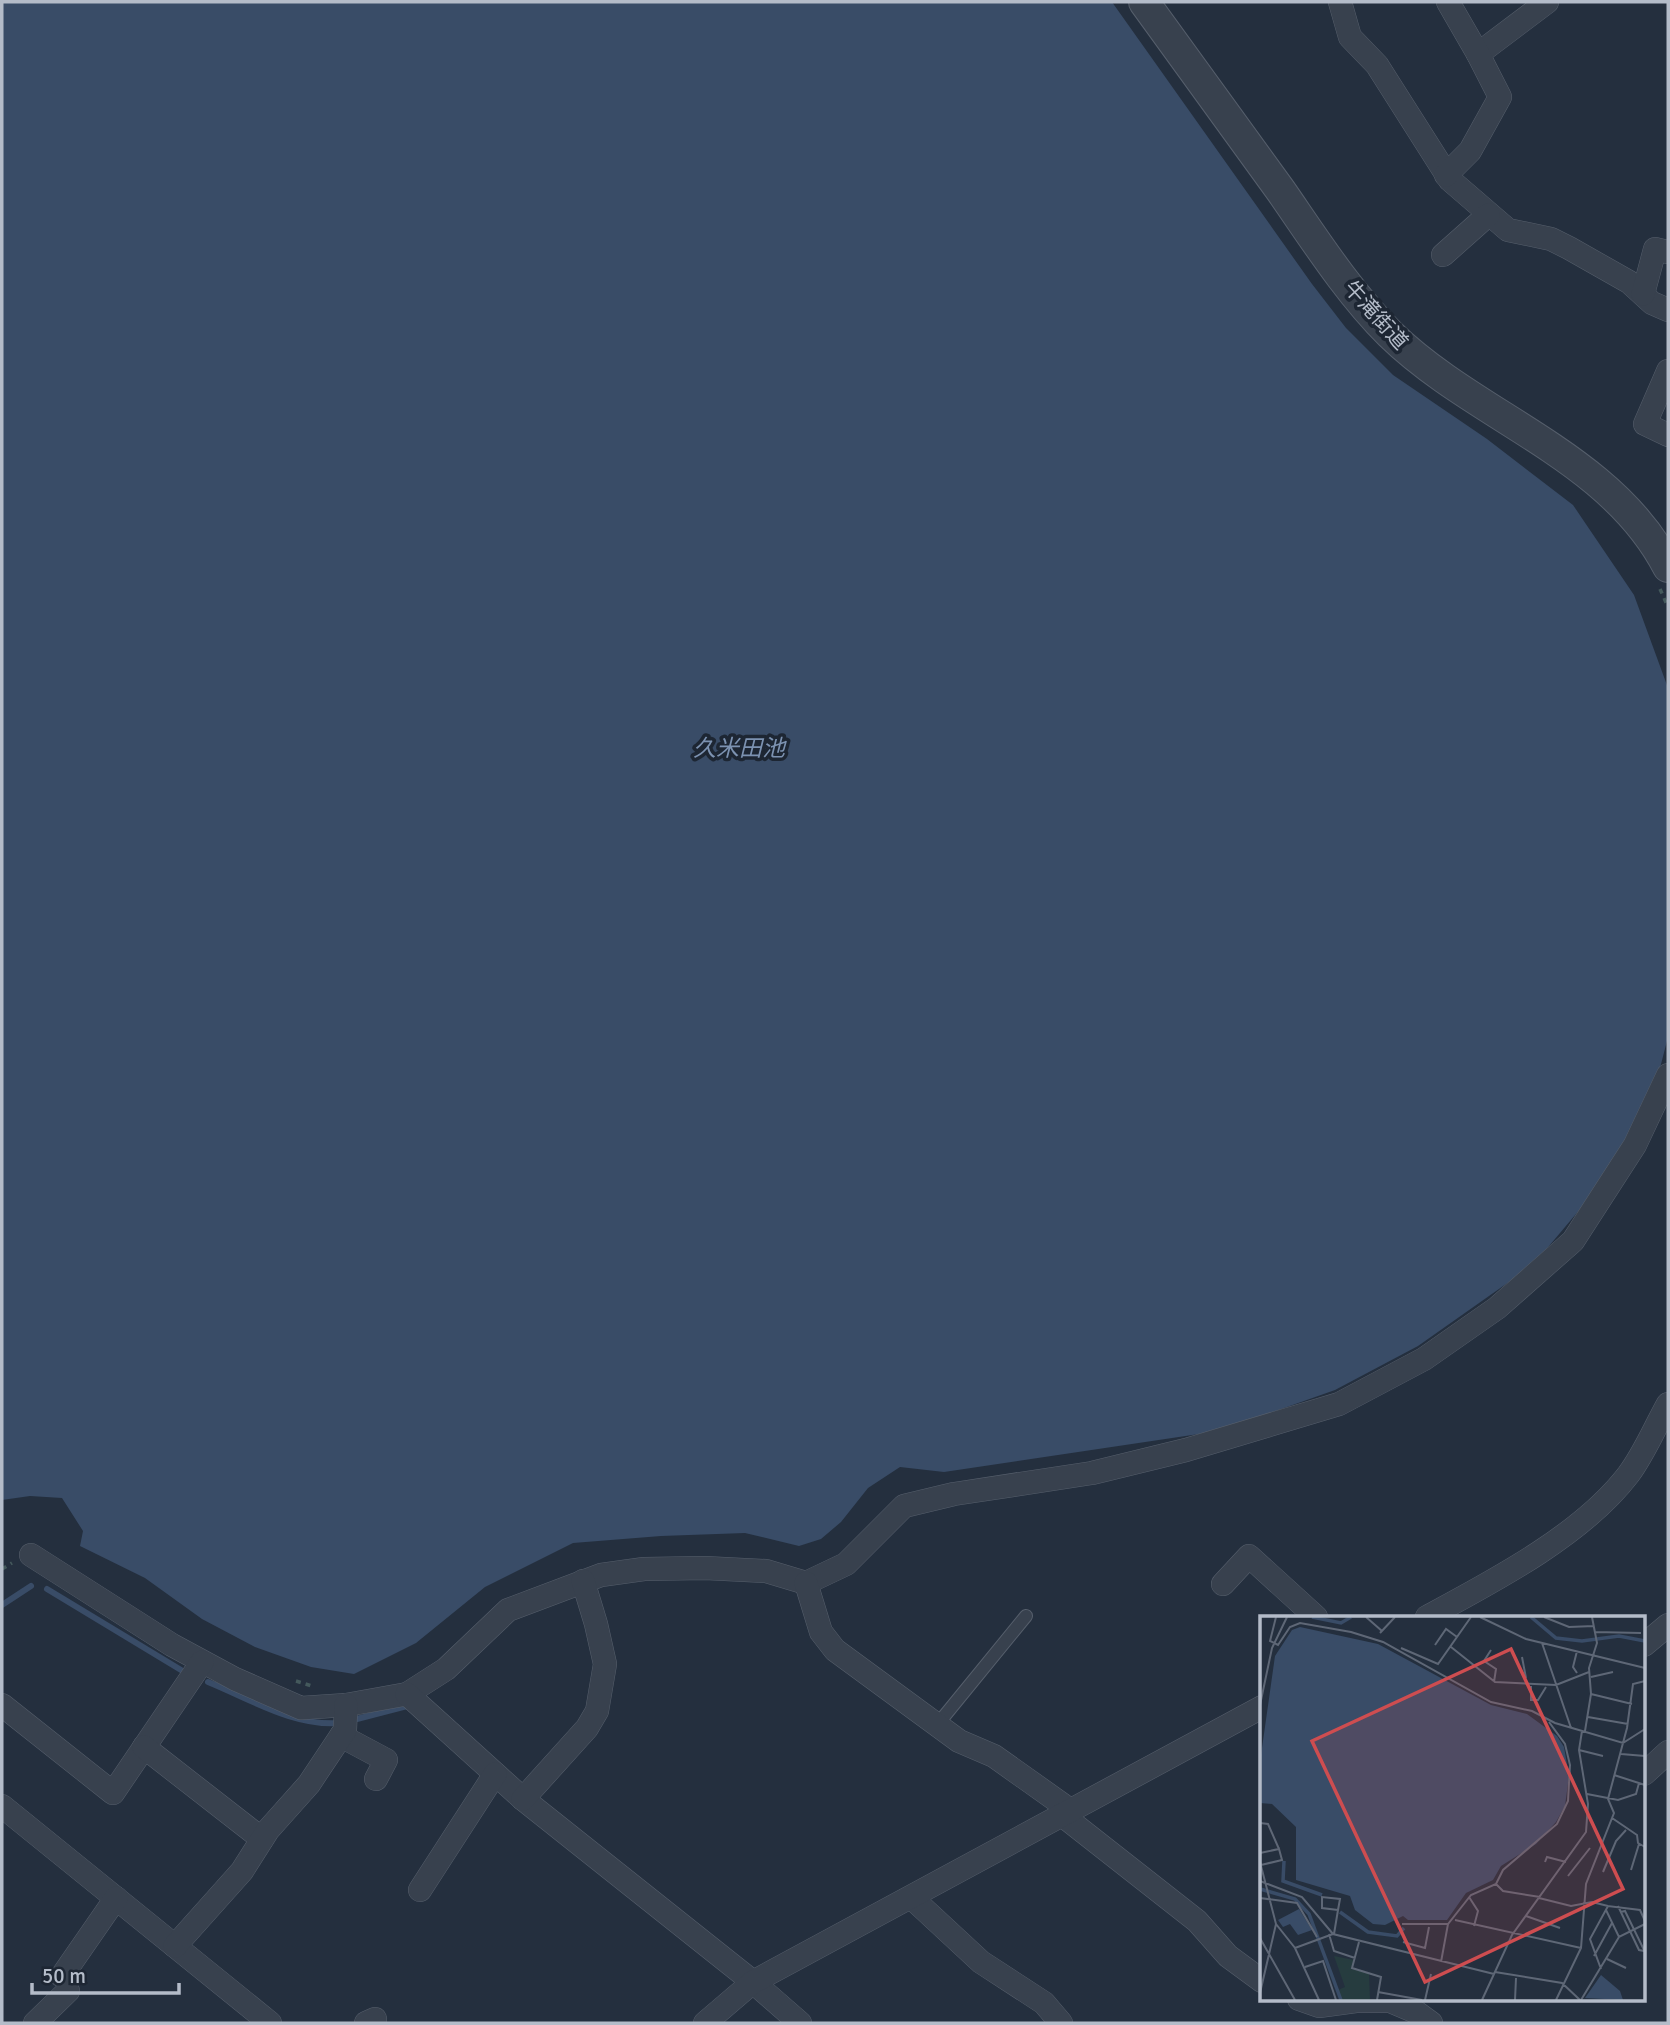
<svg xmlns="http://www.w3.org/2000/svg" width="1670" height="2025" font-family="Signika,'Noto Sans JP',sans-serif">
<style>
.water{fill:#394c67}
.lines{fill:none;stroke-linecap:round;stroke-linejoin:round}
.stream{stroke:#394c67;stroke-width:6}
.service-casing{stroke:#565f6c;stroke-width:14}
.minor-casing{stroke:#565f6c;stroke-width:24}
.tertiary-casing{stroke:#565f6c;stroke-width:32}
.path{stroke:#44595c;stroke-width:3.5;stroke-dasharray:5 5;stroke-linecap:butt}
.service{stroke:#38414e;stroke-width:12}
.minor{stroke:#38414e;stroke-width:23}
.tertiary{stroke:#38414e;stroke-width:30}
.labels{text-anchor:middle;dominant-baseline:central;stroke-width:7;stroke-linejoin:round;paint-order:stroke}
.street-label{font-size:21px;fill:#b4bcc9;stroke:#1d2633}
.water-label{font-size:23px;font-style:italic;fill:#7c92b1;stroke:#1d2633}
.inset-river{fill:none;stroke:#394c67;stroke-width:3.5}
.inset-road{fill:none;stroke:#5e6776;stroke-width:2}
.view{fill:#ce4d50;fill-opacity:0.15;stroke:#ce4d50;stroke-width:3.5}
.inset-edge{fill:none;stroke:#b4bcc9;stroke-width:3.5}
</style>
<rect width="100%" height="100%" fill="#242f3e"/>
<path class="water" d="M2 2H1112L1312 284 1346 328 1393 375 1487 439 1573 505 1634 595 1668 688V1037L1660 1068 1634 1129 1592 1195 1533 1265 1418 1346 1335 1390 1219 1431 944 1472 900 1467 868 1488 841 1522 821 1539 799 1546 745 1533 661 1536 573 1543 485 1587 416 1643 354 1674 311 1667 255 1647 202 1619 145 1578 80 1546 83 1531 62 1498 30 1496 2 1500Z"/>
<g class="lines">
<g class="stream">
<path d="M47 1589 181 1670"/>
<path d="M2 1605 31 1586"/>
<path d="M208 1682C250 1699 294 1727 341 1723"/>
<path d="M353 1720 407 1706"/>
</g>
<defs>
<path id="service" d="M937 1725 1026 1616"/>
<g id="minor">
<path d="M1340 2 1350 37 1377 65 1450 180 1508 230 1551 239 1569 248 1629 282 1652 303 1668 310"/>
<path d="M1478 54 1547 2"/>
<path d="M1446 175 1470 151 1500 97 1478 54 1448 2"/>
<path d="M1443 255 1488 215"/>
<path d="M1643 294 1655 249 1668 252"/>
<path d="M1668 371 1645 424 1668 435"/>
<path d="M31 1555 172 1645 235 1679 301 1708 346 1705 407 1694 446 1669 508 1610 601 1575 644 1569 705 1568 766 1571 806 1583 846 1564 904 1506 954 1494 1092 1473 1186 1450 1339 1404 1424 1359 1497 1308 1573 1241 1635 1145 1668 1075"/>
<path d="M806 1583 821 1632 835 1650 959 1741 994 1756 1070 1810"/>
<path d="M1223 1584 1249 1556 1316 1617"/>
<path d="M1427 1617C1494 1581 1582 1535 1628 1475 1644 1454 1655 1427 1668 1404"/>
<path d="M1644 1645 1668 1625"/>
<path d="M407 1694 523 1799 753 1982 800 2023"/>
<path d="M2 1705 113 1793 202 1662"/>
<path d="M341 1736 386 1760 376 1779"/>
<path d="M144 1747 262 1839"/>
<path d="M1644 1774 1668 1752"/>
<path d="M523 1799 587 1728 597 1711 605 1664 596 1624 583 1581"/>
<path d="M2 1806 270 2023"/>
<path d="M1062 1815 1197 1921 1228 1956 1262 1981"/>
<path d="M420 1890 495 1774"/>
<path d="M912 1898 981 1962 1044 2003 1061 2023"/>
<path d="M175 1946 242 1871 268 1830 309 1784 345 1730 346 1705"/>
<path d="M62 1976 116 1898"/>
<path d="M1299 1999 1319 2006 1356 2001H1390L1416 2012 1431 2023"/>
<path d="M35 2023 68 1991"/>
<path d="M366 2023 375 2019"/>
<path d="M705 2023 753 1982 1262 1707"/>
</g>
<path id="tertiary" d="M1144 2C1190 65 1236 128 1281 191 1315 240 1348 292 1390 334 1476 418 1610 455 1668 567"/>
</defs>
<use href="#service" class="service-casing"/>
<use href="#minor" class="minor-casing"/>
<use href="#tertiary" class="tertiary-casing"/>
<g class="path">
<path d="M1660 589 1668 607"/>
<path d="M2 1569 12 1563"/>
<path d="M296 1681 312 1686"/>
</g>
<use href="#service" class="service"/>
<use href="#minor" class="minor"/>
<use href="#tertiary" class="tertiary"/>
</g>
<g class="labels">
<g class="street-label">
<text transform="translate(1376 315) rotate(48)">牛滝街道</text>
</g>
<g class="water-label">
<text x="739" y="748">久米田池</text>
</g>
</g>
<g transform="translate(1260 1616)">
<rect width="385" height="385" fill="#242f3e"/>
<path d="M74 340 94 344 91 353 109 357 110 384H82L78 374 85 371Z" fill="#263c3f"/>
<path d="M40 11 118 28 231 89 267 98 297 120 304 131 309 160 305 190 296 206 276 228 241 250 233 264 206 277 187 304H148L143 300 125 309 113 308 95 294 90 280 36 264V211L12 188 0 187V146L15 40 32 14ZM39 293 52 314 38 319 30 308 23 311 18 304ZM341 359 360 375 363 384 325 382Z" fill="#394c67"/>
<path class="inset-river" d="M52 1 81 7 91 1M271 1 296 22 322 25 359 20 385 25M24 245 23 265 62 279M0 273 35 283 49 298 81 384M80 296 108 316 137 320 144 312"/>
<path class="inset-road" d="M16 1 10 25 18 29 30 11 40 7 91 16 123 26 231 86 272 95 295 107 363 127 385 113M106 1 122 15M220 1 266 23 385 52M284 1 309 11 334 10M335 16 381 17M120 17 135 1M282 27 311 112M175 29 186 13 197 21M191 31 235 66 296 69M141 32 178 48 211 1M231 34 224 45 236 53 234 66M262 41 266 62M317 57 313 51 317 35M331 61 353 56M296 69 329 56M271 70V84H278L286 71M331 78 372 88M0 89 12 32 27 1M328 101 368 108M325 115 331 78 329 52 337 27 332 1M319 134 343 140M361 138 385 140M354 159 385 169M327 178 358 184 376 178 379 167M352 202 377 219 378 227 385 231M0 207 8 208 19 233M0 237 19 233 22 244 1 249M0 246 16 308 0 377M285 246 287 241 306 246M371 254 379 228M343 256 356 225 366 214M308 260 330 232M0 265 42 281 73 318 234 358M236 268 243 275 280 281M209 281 218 295 214 310M0 282 37 287 57 321M279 282 311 290 332 286 348 290M358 290 379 334 384 335M346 294 359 321 385 308M361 296 365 295 385 336M266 300 300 312M195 304 321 332M16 308 35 332 59 384M142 308H188L211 279 236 268 243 254 297 208 308 185 310 149 305 128 289 106M69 318 74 335 95 342M74 318 78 294 80 283 62 281V292L78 294M0 322 35 384M99 326 92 352 121 361 117 384M143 326 165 332 169 311M35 332 73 318M334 340 352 307M347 343 366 352M181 346 188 308M45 351 63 345 76 384M341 353 330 323 348 290 380 294 385 305M235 356 302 367 320 384M118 376 162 384M165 384 171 358M222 384 252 319 326 216 328 188 319 134 322 115M255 384 256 362M296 384 321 332 326 268 354 197 348 183 367 112 373 68 385 65M321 384 359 321"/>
<path class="view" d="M251 33 363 273 165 366 52 125Z"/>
<rect width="385" height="385" class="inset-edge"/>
</g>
<rect width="1670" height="2025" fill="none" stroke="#b4bcc9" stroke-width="7"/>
<path d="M32 1983v10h147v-10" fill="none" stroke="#b4bcc9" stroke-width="3.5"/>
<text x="42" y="1983" font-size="21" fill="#b4bcc9" stroke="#1d2633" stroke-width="5" paint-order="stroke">50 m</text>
</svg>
